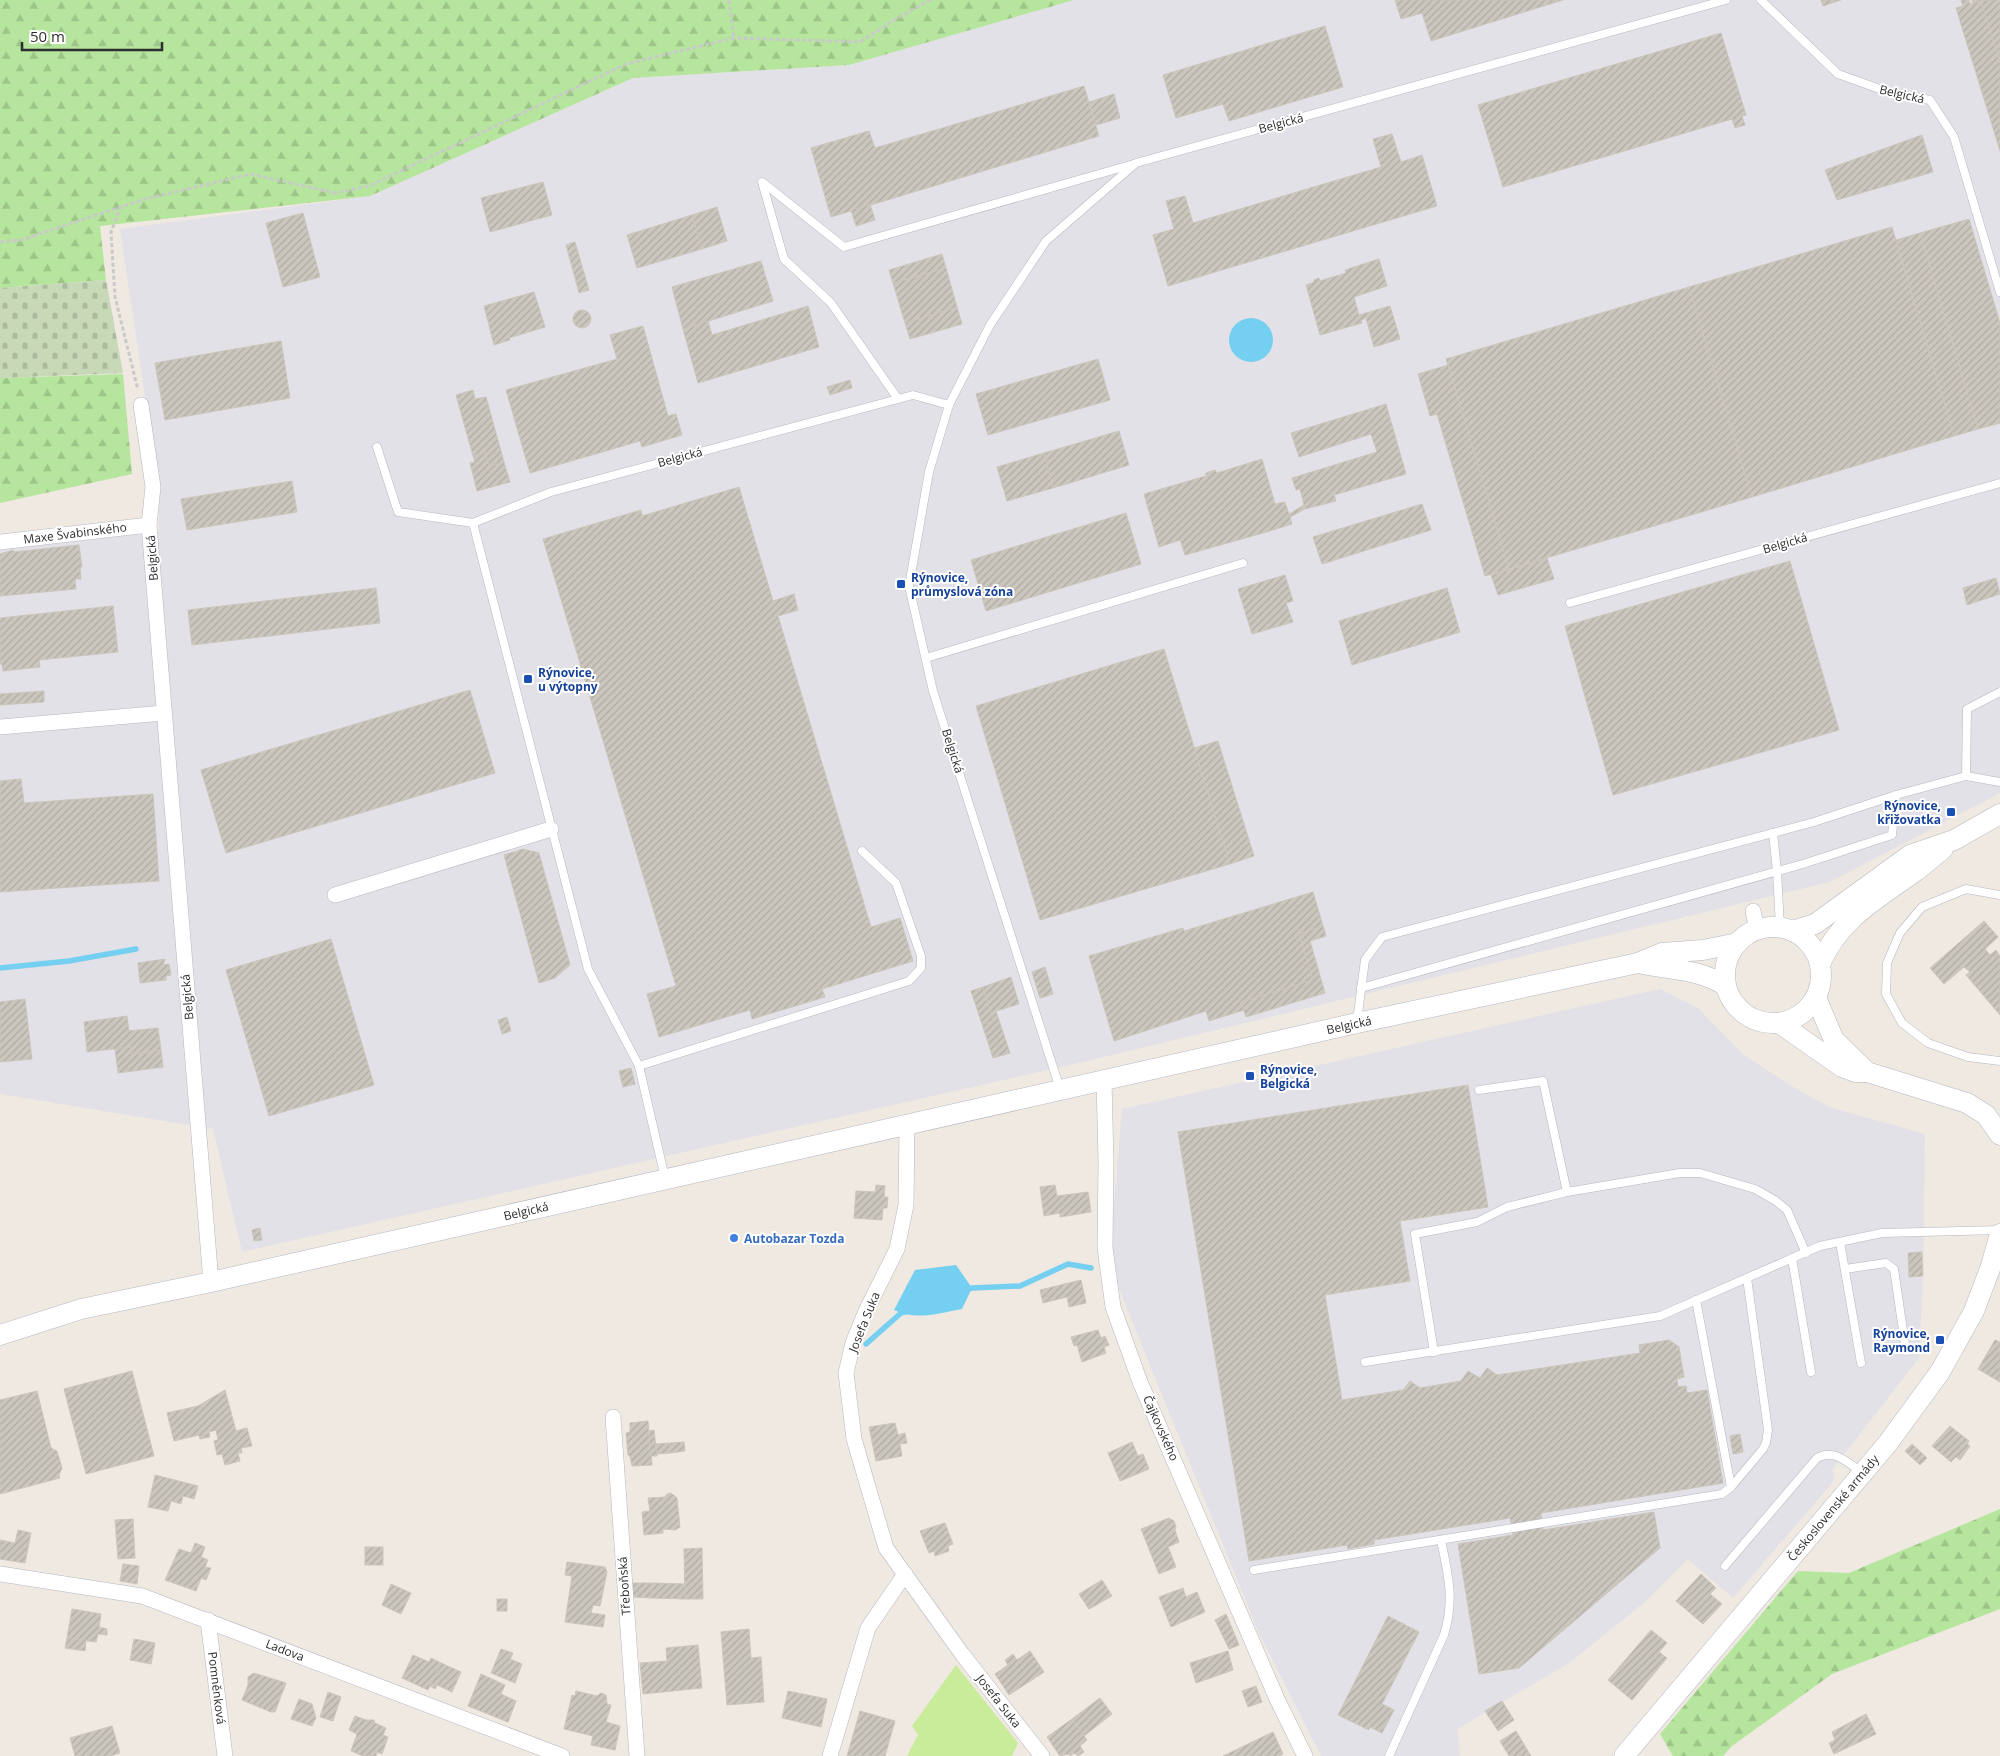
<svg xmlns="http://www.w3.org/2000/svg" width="2000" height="1756" font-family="'Open Sans',sans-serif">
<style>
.industrial{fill:#e3e1e8}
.forest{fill:url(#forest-firs)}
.cemetery{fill:url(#cemetery-stones)}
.pitch{fill:#c9ec9a}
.water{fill:#75cff0}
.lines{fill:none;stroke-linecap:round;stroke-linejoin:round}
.stream{stroke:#75cff0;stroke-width:5.5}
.building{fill:url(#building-hatch);stroke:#cbc5ba}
.lane-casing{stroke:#b4b7c1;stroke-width:9}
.street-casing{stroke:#b4b7c1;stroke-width:16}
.secondary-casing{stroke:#b4b7c1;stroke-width:21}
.path{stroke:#c9c9c9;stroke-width:3;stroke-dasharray:4 2.5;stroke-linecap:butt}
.lane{stroke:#fff;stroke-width:8}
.street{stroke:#fff;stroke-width:15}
.secondary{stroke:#fff;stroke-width:20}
.transit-dot{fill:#1a4fb4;stroke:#fff;stroke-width:2}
.shop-dot{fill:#3f7fe0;stroke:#fff;stroke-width:2}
.labels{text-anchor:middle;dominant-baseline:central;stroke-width:4;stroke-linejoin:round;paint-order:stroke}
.street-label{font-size:12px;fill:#2e2e2e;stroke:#fff}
.transit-label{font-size:12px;font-weight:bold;fill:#164399;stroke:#fff;text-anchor:start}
.shop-label{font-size:12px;font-weight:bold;fill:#366cbe;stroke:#fff;text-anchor:start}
</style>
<defs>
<pattern id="forest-firs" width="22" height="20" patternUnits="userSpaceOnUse" patternTransform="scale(1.25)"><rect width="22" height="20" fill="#b6e59e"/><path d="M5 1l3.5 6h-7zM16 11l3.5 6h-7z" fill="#9dc588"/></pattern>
<pattern id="cemetery-stones" width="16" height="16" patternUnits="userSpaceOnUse" patternTransform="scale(1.25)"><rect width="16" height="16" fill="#c8d9b8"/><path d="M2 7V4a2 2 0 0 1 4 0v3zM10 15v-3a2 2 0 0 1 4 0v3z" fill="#acbb9e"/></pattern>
<pattern id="building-hatch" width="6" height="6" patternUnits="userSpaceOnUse" patternTransform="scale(1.25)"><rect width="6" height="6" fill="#cbc7bf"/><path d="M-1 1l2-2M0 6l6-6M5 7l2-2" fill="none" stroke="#afaba4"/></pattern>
</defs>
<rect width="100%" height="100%" fill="#efe9e1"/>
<g class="industrial">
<path d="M1074 0H2000V793L1830 882 1083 1062 242 1252 213 1129 0 1094V550L159 532V491L120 229 370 196 633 78 849 65Z"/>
<path d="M1660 989 1698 1008 1744 1055 1801 1092 1832 1108 1925 1134 1923 1276 1919 1358 1832 1470 1834 1476 1833 1482 1733 1598 1688 1559 1645 1602 1569 1663 1457 1729 1460 1756H1321L1258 1631 1119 1289 1111 1244 1122 1109Z"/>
</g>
<g class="forest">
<path d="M0 0H1074L849 65 633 78 370 196 100 226 106 280 0 288Z"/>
<path d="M123 374 132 474 0 503V378Z"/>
<path d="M2000 1509V1609L1832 1674 1732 1746 1723 1756H1673L1660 1734 1798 1571 1849 1573Z"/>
</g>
<path class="cemetery" d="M106 280 123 373 0 378V288Z"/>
<path class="pitch" d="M956 1665 1018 1743 1012 1756H907L918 1735 912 1726Z"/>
<g class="water">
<circle cx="1251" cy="340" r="22"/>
<path d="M956 1265 972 1288 962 1309C940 1313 915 1321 894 1310L915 1270Z"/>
</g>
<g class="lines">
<g class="stream">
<path d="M0 968 69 961 136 949"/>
<path d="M966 1290 972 1288 1020 1286 1068 1264 1091 1268"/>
<path d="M866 1344 901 1313 908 1311"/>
</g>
</g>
<g class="building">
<path d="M1395 0H1563L1431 41 1422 13 1401 19Z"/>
<path d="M1821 0H1841L1823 6Z"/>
<path d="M1961 0H1969L1970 4 1981 1 2000 63V151L1956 8 1963 6Z"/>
<path d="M1972 0H2000V63L1981 1 1973 3Z"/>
<path d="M1325 26 1343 87 1229 121 1223 104 1176 118 1163 75Z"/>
<path d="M1721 33 1746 115 1742 116 1745 125 1735 128 1732 119 1503 187 1478 105Z"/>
<path d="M1084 86 1099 136 831 217 811 148 869 131 875 148Z"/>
<path d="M1114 94 1120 118 1096 125 1089 102Z"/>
<path d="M1392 134 1401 162 1422 155 1437 206 1168 286 1153 235 1174 229 1166 201 1185 196 1193 223 1381 167 1373 139Z"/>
<path d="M1922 135 1933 172 1837 200 1825 170Z"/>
<path d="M543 182 552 215 490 232 481 198Z"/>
<path d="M870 204 875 220 856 226 851 210Z"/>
<path d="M717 207 727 241 702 249 692 215Z"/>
<path d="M303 213 320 277 283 287 266 223Z"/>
<path d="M692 215 702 249 637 268 627 235Z"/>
<path d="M1969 219 2000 323V423L1978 429 1920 233Z"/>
<path d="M1892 227 1954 436 1752 497 1689 287Z"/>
<path d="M1920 233 1978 429 1954 436 1896 240Z"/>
<path d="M575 242 589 290 579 293 566 245Z"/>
<path d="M942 254 946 268 893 283 889 270Z"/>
<path d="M1379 259 1387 286 1354 297 1359 315 1390 306 1400 339 1374 347 1366 318 1361 320 1362 323 1320 335 1306 285 1314 282V280L1319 278 1320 281 1346 273 1345 270Z"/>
<path d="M761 261 773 301 683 329 672 287Z"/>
<path d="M946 268 957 307 905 323 893 283Z"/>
<path d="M1689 287 1752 497 1509 569 1446 359Z"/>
<path d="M534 292 545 327 509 338 510 340 494 345 484 306Z"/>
<path d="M808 306 819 347 698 383 683 329 708 321 712 335Z"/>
<path d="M957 307 962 324 910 339 905 323Z"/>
<circle cx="582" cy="319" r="9"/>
<path d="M643 326 668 416 676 414 682 435 642 447 640 441 530 473 506 390 617 359 610 335Z"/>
<path d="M281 341 290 398 165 420 155 363Z"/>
<path d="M1098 359 1110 400 988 435 976 394Z"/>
<path d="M1448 365 1509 569 1485 576 1437 414 1430 416 1418 374Z"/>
<path d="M850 380 852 388 830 395 827 387Z"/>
<path d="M473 390 475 399 486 397 504 462 489 466 485 452 473 456 456 395Z"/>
<path d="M1386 404 1406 474 1334 495 1336 501 1305 509 1290 517 1292 524 1263 533 1185 555 1180 540 1159 547 1144 494 1206 476V473L1215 470 1217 473 1262 459 1275 504 1285 502 1289 514 1304 505 1300 489 1296 490 1292 478 1377 452 1371 434 1299 457 1291 433Z"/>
<path d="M1119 431 1129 465 1053 488 1044 453Z"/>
<path d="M485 452 489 466 504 462 510 482 477 491 470 463 475 462 473 456Z"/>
<path d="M1044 453 1053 488 1007 501 997 467Z"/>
<path d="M292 481 297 512 187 530 181 499Z"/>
<path d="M739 487 773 601 794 594 798 610 778 616 871 927 900 918 913 961 822 989 825 997 752 1019 750 1010 659 1037 647 994 676 986 543 539 641 510 642 516Z"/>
<path d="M1422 504 1431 530 1322 564 1313 537Z"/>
<path d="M1126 513 1141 564 986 611 971 560Z"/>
<path d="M79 545 82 567 80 568 81 579H75L76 589 0 596V554L13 550 14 552Z"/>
<path d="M1547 558 1554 579 1498 595 1491 575Z"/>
<path d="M1790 561 1839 730 1613 795 1565 626Z"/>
<path d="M1285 575 1293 601 1286 603 1293 622 1252 634 1238 589Z"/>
<path d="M1996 578 2000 594 1967 605 1963 588Z"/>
<path d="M376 588 380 623 192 645 188 610Z"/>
<path d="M1447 588 1460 632 1352 665 1339 621Z"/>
<path d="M113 606 118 652 39 660 40 667 3 671 2 664H0V618Z"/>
<path d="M1164 649 1230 864 1040 920 976 706Z"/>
<path d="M470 690 495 773 226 853 201 770Z"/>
<path d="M44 691V702L0 705V694Z"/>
<path d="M1218 741 1254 856 1230 864 1194 748Z"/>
<path d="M21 779 24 803 153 794 159 881 0 892V781Z"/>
<path d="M523 849 539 853 570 965 555 978 539 983 504 855Z"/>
<path d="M1313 892 1323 926 1299 934 1313 980 1241 1002 1244 1010 1209 1021 1206 1011 1114 1041 1089 956 1183 928 1184 931Z"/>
<path d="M1984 921 1998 937 1985 949 1990 955 1996 950 2000 956V1015L1966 975 1970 972 1964 967 1944 984 1930 968Z"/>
<path d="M1323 926 1326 936 1310 941 1325 993 1246 1017 1241 1002 1313 980 1299 934Z"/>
<path d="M331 939 374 1085 269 1116 226 970Z"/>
<path d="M165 959 163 965 169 964 171 975 166 976V980L140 983 138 963Z"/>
<path d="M1045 967 1053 994 1040 998 1032 972Z"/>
<path d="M1011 977 1019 1004 996 1011 1010 1053 993 1058 982 1024 993 1021 983 987Z"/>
<path d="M983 987 993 1021 982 1024 971 991Z"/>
<path d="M25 999 32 1059 0 1062V1002Z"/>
<path d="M127 1016 129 1031 158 1028 161 1050 132 1054 131 1047 87 1052 84 1022Z"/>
<path d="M507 1017 511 1031 502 1034 498 1020Z"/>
<path d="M131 1047 132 1054 161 1050 163 1067 118 1073 115 1049Z"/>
<path d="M631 1068 635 1084 623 1087 619 1071Z"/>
<path d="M1468 1085 1488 1207 1400 1221 1410 1281 1325 1295 1342 1400 1403 1390 1410 1381 1420 1388 1461 1381 1468 1371 1480 1378 1487 1368 1497 1375 1640 1353 1639 1345 1669 1340 1679 1347 1684 1377 1677 1379 1678 1387 1686 1386 1687 1393 1707 1390 1723 1483 1541 1513 1543 1530 1654 1512 1660 1548 1519 1668 1479 1674 1458 1544 1513 1535 1510 1518 1374 1540V1544L1348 1549 1347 1545 1249 1561 1178 1132Z"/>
<path d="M876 1185 885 1186 884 1197H888L887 1208H883L882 1220 854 1218 856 1191 875 1192Z"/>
<path d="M1055 1185 1057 1196 1088 1192 1091 1212 1060 1217V1213L1044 1216 1040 1187Z"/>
<path d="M260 1228 262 1240 254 1241 252 1230Z"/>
<path d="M1922 1252 1923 1276 1909 1277 1908 1253Z"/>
<path d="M1081 1280 1086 1303 1069 1307 1067 1297 1043 1303 1040 1290Z"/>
<path d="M1098 1330 1101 1338 1105 1336 1109 1345 1104 1347 1106 1353 1082 1362 1077 1345 1074 1346 1071 1337Z"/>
<path d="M1995 1340 2000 1342V1382L1978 1369Z"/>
<path d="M132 1371 154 1456 86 1474 64 1389Z"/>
<path d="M225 1390 236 1431 247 1428 252 1446 241 1448 242 1453H238L240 1461 225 1465 222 1454 217 1455 214 1441 218 1440 216 1430 209 1432 210 1437 200 1439 199 1435 174 1441 167 1413 198 1406Z"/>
<path d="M37 1391 51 1448 57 1451 62 1468 59 1475 60 1478 0 1494V1400Z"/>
<path d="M648 1421 652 1465 632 1466 630 1456 628 1455 626 1433 630 1432V1423Z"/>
<path d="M895 1423 898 1435 905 1433 907 1443 900 1444 902 1456 876 1461 869 1427Z"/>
<path d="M1950 1426 1969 1441 1967 1444 1970 1446 1960 1460 1956 1457 1951 1462 1932 1446Z"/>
<path d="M654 1430 657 1456H650L649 1431Z"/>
<path d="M1740 1434 1743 1452 1733 1454 1730 1436Z"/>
<path d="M684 1442 685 1451 670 1453V1443Z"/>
<path d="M1132 1442 1138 1456 1143 1454 1149 1469 1120 1481 1108 1453Z"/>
<path d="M670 1443V1453L657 1454 656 1444Z"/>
<path d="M1912 1444 1927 1458 1920 1465 1905 1451Z"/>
<path d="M155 1475 198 1486 194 1499 183 1496 181 1504 171 1501 168 1511 148 1507Z"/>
<path d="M671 1493 677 1498 680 1527 675 1530 663 1529V1533L644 1535 642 1512 650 1511 648 1498 665 1497 667 1494Z"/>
<path d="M1169 1518 1174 1521 1176 1527 1175 1530 1179 1542 1168 1547 1176 1567 1159 1574 1141 1529Z"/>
<path d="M133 1519 135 1558 118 1559 115 1520Z"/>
<path d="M945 1523 953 1544 948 1546 949 1551 935 1556 934 1551 929 1553 920 1531Z"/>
<path d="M18 1530 31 1533 25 1563 0 1559V1540L15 1543Z"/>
<path d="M195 1543 205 1547 201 1557 208 1560 205 1567 211 1568 206 1580 201 1578 196 1591 165 1580 179 1549 191 1553Z"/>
<rect x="365" y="1547" width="18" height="18"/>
<path d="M702 1548 703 1599H685L684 1549Z"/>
<path d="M567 1562 605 1567 607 1572 600 1606 593 1605 591 1613 605 1615 603 1627 565 1622 572 1576 565 1575Z"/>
<path d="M123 1564 139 1566 137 1584 120 1581Z"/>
<path d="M1701 1574 1716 1588 1710 1594 1722 1604 1703 1624 1676 1601Z"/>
<path d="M1102 1580 1112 1596 1089 1609 1079 1594Z"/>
<path d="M632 1583H652L651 1598 633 1597Z"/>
<path d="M652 1583 685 1584V1599L651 1598Z"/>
<path d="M391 1584 411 1593 401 1614 382 1605Z"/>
<path d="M1183 1588 1186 1597 1197 1592 1205 1612 1171 1627 1159 1597Z"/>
<rect x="497" y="1599" width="10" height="12"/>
<path d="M72 1609 101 1614 99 1627 107 1629V1635L98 1634 96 1642 67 1638Z"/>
<path d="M1226 1614 1239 1645 1229 1649 1215 1620Z"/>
<path d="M1388 1616 1419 1632 1382 1704 1394 1710 1382 1733 1370 1727 1369 1730 1338 1715Z"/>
<path d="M749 1629 751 1658 761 1657 764 1702 727 1705 721 1632Z"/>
<path d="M1651 1630 1667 1643 1659 1652 1667 1658 1632 1700 1608 1680Z"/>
<path d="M67 1638 86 1640 85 1651 65 1648Z"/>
<path d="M134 1639 155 1643 151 1664 130 1660Z"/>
<path d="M698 1645 702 1688 643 1694 640 1663 667 1661 666 1648Z"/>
<path d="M501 1649 513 1653 510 1659 522 1664 515 1683 491 1673Z"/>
<path d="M1030 1651 1044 1672 1009 1695 995 1674 1008 1665 1005 1660 1013 1654 1017 1660Z"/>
<path d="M1228 1651 1233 1670 1196 1683 1190 1663Z"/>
<path d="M413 1655 429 1662 431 1658 441 1663 428 1690 402 1678Z"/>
<path d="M441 1663 461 1672 452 1692 437 1685 435 1689 430 1686Z"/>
<path d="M254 1673 286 1683 275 1712H271L242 1700 248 1685V1677Z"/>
<path d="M481 1674 505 1685 501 1694 516 1701 508 1722 468 1706Z"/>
<path d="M1256 1686 1262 1702 1248 1707 1242 1691Z"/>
<path d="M576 1691 597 1696 601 1693 606 1695 607 1704 611 1705 606 1722 620 1726 615 1750 591 1745 593 1736 564 1729 572 1695 575 1696Z"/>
<path d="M788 1691 827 1699 821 1727 782 1718Z"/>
<path d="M328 1692 341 1697 333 1721 320 1717Z"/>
<path d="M1100 1698 1112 1714 1084 1736 1072 1719Z"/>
<path d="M299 1699 312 1704 316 1718 312 1726 291 1719Z"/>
<path d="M1502 1701 1514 1720 1498 1731 1485 1711Z"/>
<path d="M860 1711 895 1721 885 1756H847Z"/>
<path d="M1866 1714 1876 1734 1834 1754 1829 1743 1835 1740 1832 1732Z"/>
<path d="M355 1716 366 1720H374L375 1723 386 1728 383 1735 388 1737 382 1754 377 1752 376 1756H363L351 1751 357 1734 349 1730Z"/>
<path d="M1072 1719 1087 1740 1080 1746 1084 1752 1078 1756 1074 1753 1070 1756 1068 1754 1060 1756 1047 1737Z"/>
<path d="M112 1726 120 1753 110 1756H75L70 1738Z"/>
<path d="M1516 1731 1531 1756H1509L1500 1741Z"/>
<path d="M1273 1732 1283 1754 1280 1756H1223Z"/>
</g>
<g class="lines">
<defs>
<g id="lane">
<path d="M1761 0 1838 74 1888 92 1930 100 1954 137 2000 292"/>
<path d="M898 399 831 303 784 259 762 182 844 247 1134 164"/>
<path d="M377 447 398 512 473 523 551 492 913 395 949 405"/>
<path d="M473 523 588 969 639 1066 665 1178"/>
<path d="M1570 603 2000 483"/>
<path d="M926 658 1243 563"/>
<path d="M1966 776 1967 709 2000 692"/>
<path d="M1773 833 1777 871 1780 927"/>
<path d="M2000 895 1966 889 1922 907 1900 933 1887 963 1886 994 1902 1023 1928 1043 1968 1057 2000 1061"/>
<path d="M1361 988 1803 864 1892 835 1896 795"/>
<path d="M1357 1021 1365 960 1382 937 1814 822 1896 795 1966 776 2000 782"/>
<path d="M639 1066 909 981 921 968V956L896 883 862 851"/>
<path d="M1060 1089 933 691 909 586 929 472 949 405 990 325 1046 241 1136 163 1726 0"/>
<path d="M1479 1090 1543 1081 1567 1192"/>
<path d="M1840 1242 1861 1363"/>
<path d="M1792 1258 1811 1372"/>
<path d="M1845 1269 1886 1263 1894 1269 1906 1351"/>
<path d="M1434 1352 1415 1234 1477 1222 1507 1207 1567 1192 1680 1173H1700L1755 1189 1776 1201 1787 1210 1806 1253"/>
<path d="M1365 1362 1660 1316 1820 1246 1882 1233 2000 1230"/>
<path d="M1731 1487 1763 1449 1766 1443 1768 1430 1747 1278"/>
<path d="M1725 1566 1817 1458C1834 1448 1848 1463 1861 1472"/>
<path d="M1254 1570 1722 1494 1731 1487 1696 1300"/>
<path d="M1389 1756 1444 1635C1455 1599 1448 1575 1441 1540"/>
</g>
<g id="street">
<path d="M141 405 153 487 149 525 211 1282"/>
<path d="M0 542 149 525"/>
<path d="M0 727 164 713"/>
<path d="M335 895 551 829"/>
<path d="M1753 911 1757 930"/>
<path d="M1104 1080 1106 1162 1105 1248 1113 1307 1140 1382 1277 1699 1305 1756"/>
<path d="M907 1124 906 1205 897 1249 866 1311 853 1343 846 1373 854 1439 886 1548 962 1654 1042 1756"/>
<path d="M613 1417 637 1756"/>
<path d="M0 1574 142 1596 562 1756"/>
<path d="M208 1620 225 1756"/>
<path d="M830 1756 868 1628 905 1574"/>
</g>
<g id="secondary">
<circle cx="1773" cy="975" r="48"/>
<path d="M1792 931 1815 924 1910 855 1954 840 2000 814"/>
<path d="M1638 963C1670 970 1697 968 1726 986"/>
<path d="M1820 964C1840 918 1877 899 1916 871 1925 864 1934 856 1943 849"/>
<path d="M1816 998 1834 1040 1867 1072 1967 1103 1986 1115 2000 1135"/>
<path d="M1779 1023 1842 1067 1855 1072H1867"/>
<path d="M0 1335 81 1309 211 1282 1357 1023 1638 963 1662 953 1703 950 1738 943"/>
<path d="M1624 1756 1888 1443 1940 1372 1974 1311 1991 1266 2000 1234"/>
</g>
</defs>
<use href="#lane" class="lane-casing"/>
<use href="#street" class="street-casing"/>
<use href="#secondary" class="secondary-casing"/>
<g class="path">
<path d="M729 0 734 38"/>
<path d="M121 206 111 232 115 297 138 390"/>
<path d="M0 242 21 240 145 199 251 174 335 193 369 186 626 64 734 38 860 42 896 19 928 1 934 0"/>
</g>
<use href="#lane" class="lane"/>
<use href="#street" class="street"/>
<use href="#secondary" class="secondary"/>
</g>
<g class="transit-dot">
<rect x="896" y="579" width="10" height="10" rx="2.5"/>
<rect x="523" y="674" width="10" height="10" rx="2.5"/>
<rect x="1946" y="807" width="10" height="10" rx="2.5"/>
<rect x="1245" y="1071" width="10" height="10" rx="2.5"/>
<rect x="1935" y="1335" width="10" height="10" rx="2.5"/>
</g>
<circle class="shop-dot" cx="734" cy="1238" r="5"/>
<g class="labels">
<g class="street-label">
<text transform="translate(1902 94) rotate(13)">Belgická</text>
<text transform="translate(1281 123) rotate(-15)">Belgická</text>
<text transform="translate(680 457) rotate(-15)">Belgická</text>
<text transform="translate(75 533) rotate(-7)">Maxe Švabinského</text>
<text transform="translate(1785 543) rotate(-16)">Belgická</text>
<text transform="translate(152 558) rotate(-94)">Belgická</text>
<text transform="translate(953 751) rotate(72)">Belgická</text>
<text transform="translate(187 997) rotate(-95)">Belgická</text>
<text transform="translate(1349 1025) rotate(-12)">Belgická</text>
<text transform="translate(526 1211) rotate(-13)">Belgická</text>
<text transform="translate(864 1322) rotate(-68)">Josefa Suka</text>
<text transform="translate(1161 1428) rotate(66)">Čajkovského</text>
<text transform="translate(1833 1508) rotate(-50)">Československé armády</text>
<text transform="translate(624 1586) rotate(-94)">Třeboňská</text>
<text transform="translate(285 1650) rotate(21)">Ladova</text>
<text transform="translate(217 1688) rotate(83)">Pomněnková</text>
<text transform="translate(999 1701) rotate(52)">Josefa Suka</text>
</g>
<g class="transit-label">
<text x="911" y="577">Rýnovice,<tspan x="911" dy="14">průmyslová zóna</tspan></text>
<text x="538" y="672">Rýnovice,<tspan x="538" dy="14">u výtopny</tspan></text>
<text x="1941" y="805" text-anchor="end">Rýnovice,<tspan x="1941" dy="14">křižovatka</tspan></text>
<text x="1260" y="1069">Rýnovice,<tspan x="1260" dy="14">Belgická</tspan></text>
<text x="1930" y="1333" text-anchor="end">Rýnovice,<tspan x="1930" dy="14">Raymond</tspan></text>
</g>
<g class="shop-label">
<text x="744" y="1238">Autobazar Tozda</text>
</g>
</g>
<path d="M22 42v8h140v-8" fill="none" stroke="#2e2e2e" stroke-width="2.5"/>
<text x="30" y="42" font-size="15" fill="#2e2e2e" stroke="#ffffff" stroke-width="4" paint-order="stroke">50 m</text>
</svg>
